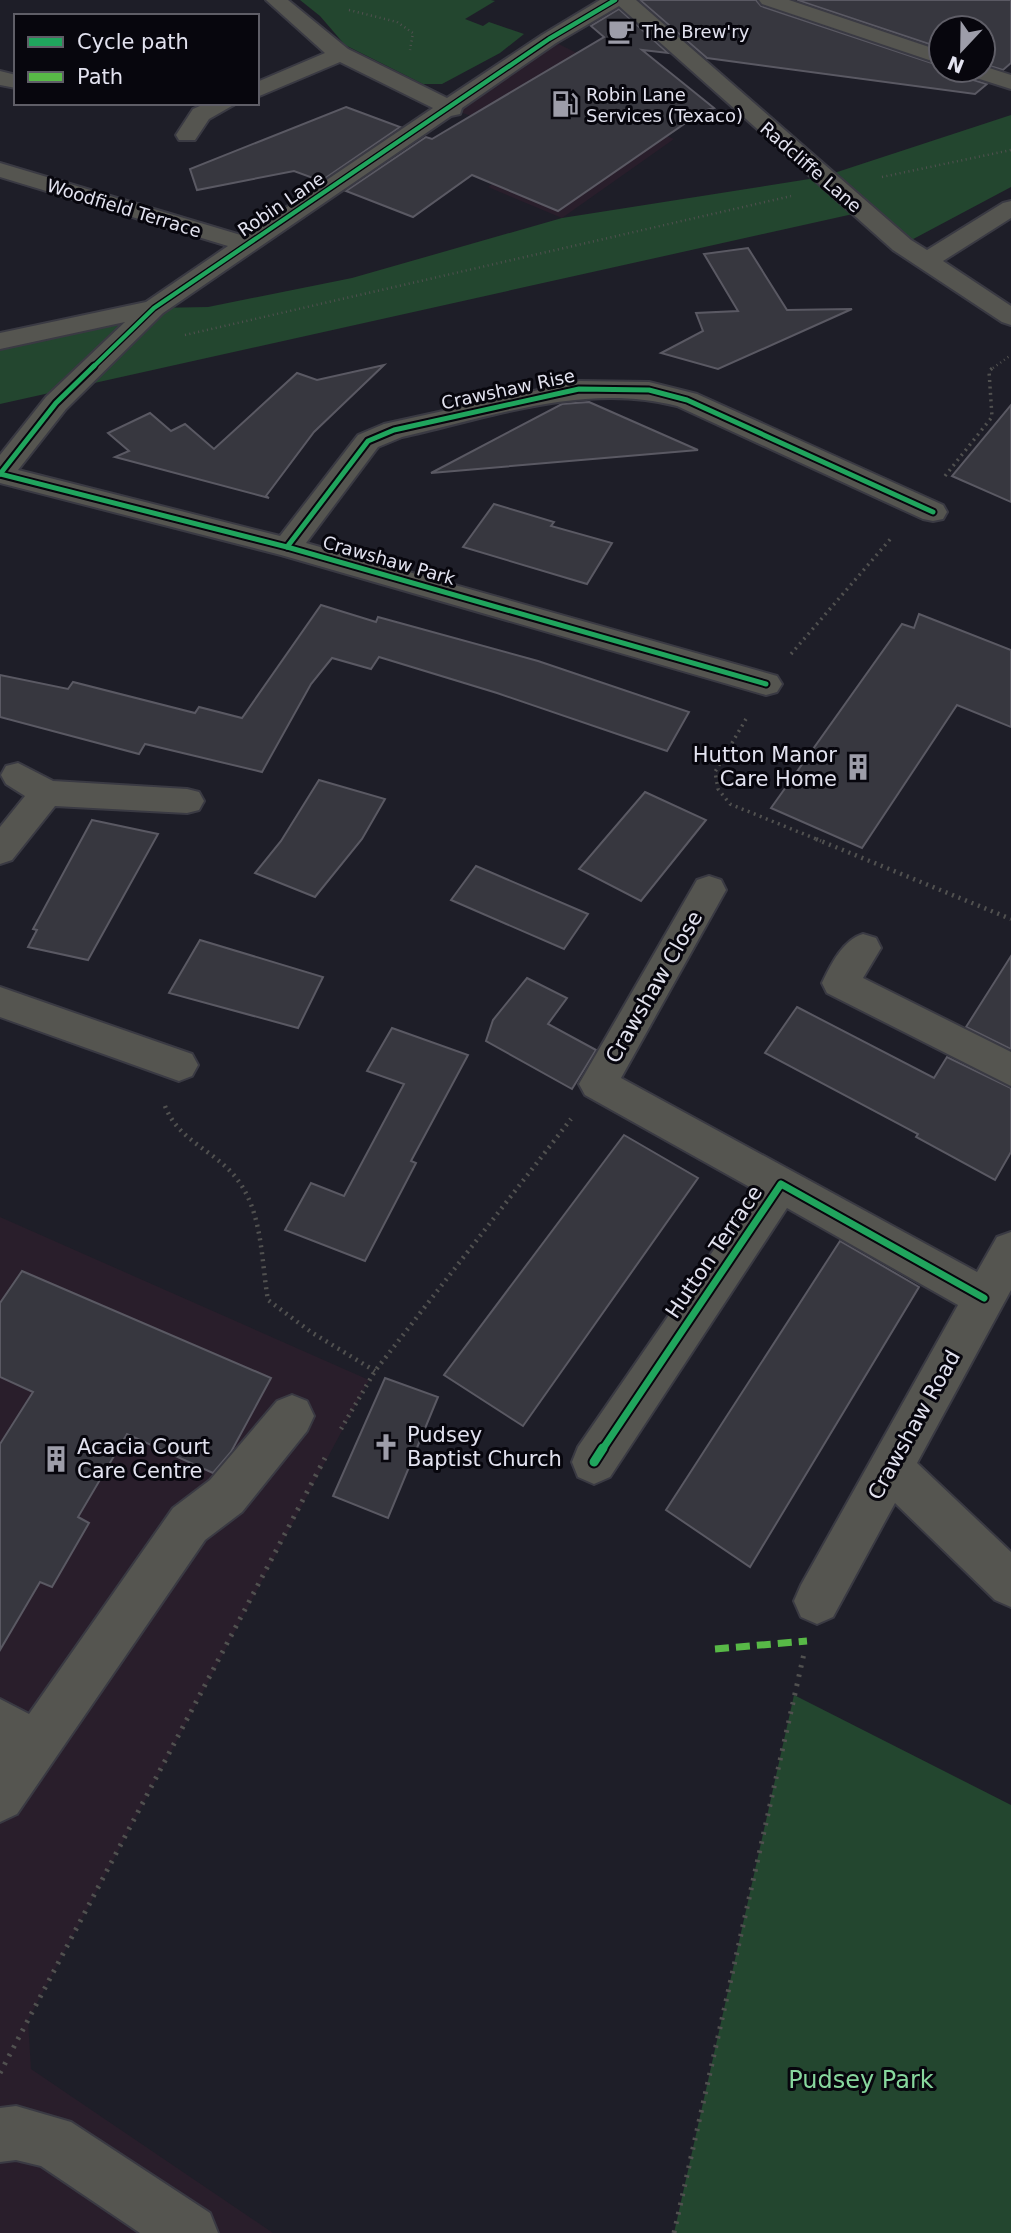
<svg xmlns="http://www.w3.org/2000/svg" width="1011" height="2233" font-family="'DejaVu Sans',sans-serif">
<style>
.commercial{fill:#291e2b}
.green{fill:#23462f}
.building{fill:#37373f;stroke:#5a5963;stroke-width:2}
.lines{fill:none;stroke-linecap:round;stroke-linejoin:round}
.minor-casing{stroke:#3a3a43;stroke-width:4}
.path-far3{stroke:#515150;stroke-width:2.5;stroke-dasharray:1 3.5;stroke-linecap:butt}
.path-far2{stroke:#515150;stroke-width:3.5;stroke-dasharray:2 4.5;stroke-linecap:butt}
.path-far1{stroke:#515150;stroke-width:4.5;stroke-dasharray:2 5;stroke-linecap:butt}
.path{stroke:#515150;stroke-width:5;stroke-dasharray:2.5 7;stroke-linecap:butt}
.minor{fill:#555550;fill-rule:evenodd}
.quiet{stroke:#58b947;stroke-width:7;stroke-dasharray:14 7;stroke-linecap:butt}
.cycleway-far3-casing{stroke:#07060d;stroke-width:7}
.cycleway-far2-casing{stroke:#07060d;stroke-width:9}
.cycleway-far1-casing{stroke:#07060d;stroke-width:11}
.cycleway-casing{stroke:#07060d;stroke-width:13}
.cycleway-far3{stroke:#20a55d;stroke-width:4.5}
.cycleway-far2{stroke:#20a55d;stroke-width:5}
.cycleway-far1{stroke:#20a55d;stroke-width:7}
.cycleway{stroke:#20a55d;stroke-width:9}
.labels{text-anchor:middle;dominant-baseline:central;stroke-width:6;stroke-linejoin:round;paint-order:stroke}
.far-poi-label{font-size:18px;fill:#e2e2ef;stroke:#07060d;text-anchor:start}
.far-street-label{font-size:18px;fill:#e2e2ef;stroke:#07060d}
.poi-label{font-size:21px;fill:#e2e2ef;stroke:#07060d;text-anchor:start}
.street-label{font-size:21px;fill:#e2e2ef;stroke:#07060d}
.near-park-label{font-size:24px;fill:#87d79d;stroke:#07060d}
</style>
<rect width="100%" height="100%" fill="#1e1e28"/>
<g class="commercial">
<path d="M549 39 628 79 595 106 674 139 562 218 488 187 549 145 452 109Z"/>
<path d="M0 1217 369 1380 28 2020 31 2069 273 2233H0Z"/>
</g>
<g class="green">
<path d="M300 0H491L495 1 465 19 483 26 489 22 524 34 500 53 442 84H423L345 45 320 16Z"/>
<path d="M1011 115V187L902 245 862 212 0 404V341L154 308 208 307 352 278 562 218 822 177Z"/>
<path d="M794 1695 1011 1805V2233H674Z"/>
</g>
<g class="building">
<path d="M640 0H756L761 6 941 66V70H961L966 78 987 84 975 94 707 58Z"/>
<path d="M797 0H1011V63L1003 70 983 64V28H941V48Z"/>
<path d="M619 9 668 53 642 50 714 108 703 111 558 211 472 175 413 217 346 191 426 137 432 139 604 37 591 26Z"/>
<path d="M346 107 400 127 321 181 294 171 197 190 190 169Z"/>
<path d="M748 248 787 310 852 309 718 369 661 353 703 331 696 313 738 311 704 254Z"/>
<path d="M384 365 314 432 266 496 269 498 115 457 129 451 108 433 150 413 171 431 185 424 214 449 297 373 317 380Z"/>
<path d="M589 402 698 450 431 473 562 404Z"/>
<path d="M1011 405V502L952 476Z"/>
<path d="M494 504 554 522 551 526 612 543 587 584 463 547Z"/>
<path d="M321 605 376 622 378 617 538 661 689 712 667 751 497 693 379 657 371 669 332 658 311 684 262 772 145 744 139 754 0 717V675L68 689 73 682 195 713 199 707 242 718Z"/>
<path d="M919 614 1011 650V727L957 705 862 848 771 808 902 624 914 628Z"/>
<path d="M319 780 385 799 362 839 315 897 255 873 281 841Z"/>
<path d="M645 792 706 820 641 901 579 869Z"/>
<path d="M92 820 158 834 88 960 28 947 37 930 33 929Z"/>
<path d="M476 866 588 914 564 949 451 900Z"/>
<path d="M200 940 323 977 298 1028 169 993Z"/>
<path d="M1011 956V1049L966 1027Z"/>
<path d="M527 978 567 998 548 1024 596 1050 572 1089 486 1041 493 1020Z"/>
<path d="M797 1007 934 1078 947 1057 1011 1088V1152L995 1180 916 1137 918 1134 765 1053Z"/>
<path d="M392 1028 468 1055 411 1161 416 1163 365 1261 285 1230 311 1183 344 1196 404 1084 367 1071Z"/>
<path d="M624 1135 698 1178 523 1426 444 1375Z"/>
<path d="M840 1241 919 1287 750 1567 666 1510Z"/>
<path d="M22 1271 271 1378 231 1452 213 1473 127 1434 78 1517 89 1523 52 1587 40 1582 0 1650V1444L33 1392 0 1377V1303Z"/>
<path d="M385 1378 438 1397 388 1518 333 1496Z"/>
</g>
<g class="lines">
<defs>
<g id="minor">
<path d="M266 0H288L348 49 447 98 542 35 600 0H636L911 240 927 250 1003 203 1011 201V218L943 261 1011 306V325L1002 322 893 250 619 6 556 43 462 108 460 114 451 116 163 313 66 409 18 470 280 536 358 435 384 424 579 381 649 382 697 394 943 505 947 512 943 519 933 521 923 519 677 406C586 382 492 417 402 437L378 447 306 543 777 676 782 684 777 692 766 695 281 555 0 483V455L46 397 125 322 0 349V333L146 302 228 246 0 177V163L244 236 433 108 340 62 257 97V82L325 53Z"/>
<path d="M759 0H789L941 51V64L762 4Z"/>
<path d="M983 66 1011 75V89L967 75 964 70H983Z"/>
<path d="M0 71 16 75V88L0 85Z"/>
<path d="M207 103H237L209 119 195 140H179L176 135 193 109Z"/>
<path d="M18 763 53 781 187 789 199 792 204 801 199 810 187 813 55 806 12 860 0 864V827L25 796 6 784 1 775 6 766Z"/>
<path d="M709 876 721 880 726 890 621 1078 977 1272 997 1237 1011 1232V1290L917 1463 1011 1552V1607L995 1600 895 1503 833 1617 817 1624 801 1617 794 1601 801 1585 958 1305 787 1208 610 1477 594 1484 578 1477 572 1462 578 1447 755 1190 585 1095 579 1084 697 880Z"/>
<path d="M863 934 876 938 881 948 863 978 1011 1052V1086L827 993 822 983C831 964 843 940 863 934Z"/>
<path d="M0 987 192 1054 198 1065 192 1076 179 1081 0 1017Z"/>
<path d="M292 1395 307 1401 314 1416 307 1431 242 1512 205 1540 17 1814 0 1822V1699L29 1714 173 1508 210 1480 277 1401Z"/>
<path d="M16 2106 71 2122 210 2213 218 2233H140L41 2166 16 2160 0 2162V2108Z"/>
</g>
</defs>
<use href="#minor" class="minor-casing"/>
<g class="path-far3">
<path d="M349 10 397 22 413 33 410 50"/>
<path d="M882 177 1011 150"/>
<path d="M185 335 791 196"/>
<path d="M993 368 1011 355"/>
</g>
<g class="path-far2">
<path d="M945 476 992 417 989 371 995 366"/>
<path d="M791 654 893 536"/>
<path d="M746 719 715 772 718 789 730 804 821 841"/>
</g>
<g class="path-far1">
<path d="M816 839 1011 919"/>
<path d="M165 1106C179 1142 215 1150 237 1179 263 1213 261 1260 268 1300L311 1332 375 1371"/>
<path d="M341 1429 375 1371 571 1119"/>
</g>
<g class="path">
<path d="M0 2073 325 1458"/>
<path d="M674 2233 805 1649"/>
</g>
<use href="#minor" class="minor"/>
<path class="quiet" d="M715 1649 807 1641"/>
<defs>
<path id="cycleway-far3" d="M92 368 154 308 549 39 615 0"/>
<g id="cycleway-far2">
<path d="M0 474 287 547 766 684"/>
<path d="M0 474 56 403 94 366"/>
<path d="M287 547 368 441 394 430 579 389 649 390 687 400 933 512"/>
</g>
<path id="cycleway-far1" d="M602 1450 781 1184 984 1298"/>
<path id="cycleway" d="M594 1462 603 1448"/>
</defs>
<use href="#cycleway-far3" class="cycleway-far3-casing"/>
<use href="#cycleway-far2" class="cycleway-far2-casing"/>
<use href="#cycleway-far1" class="cycleway-far1-casing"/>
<use href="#cycleway" class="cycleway-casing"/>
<use href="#cycleway-far3" class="cycleway-far3"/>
<use href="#cycleway-far2" class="cycleway-far2"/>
<use href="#cycleway-far1" class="cycleway-far1"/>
<use href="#cycleway" class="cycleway"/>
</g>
<defs>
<symbol id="cafe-bare" viewBox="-9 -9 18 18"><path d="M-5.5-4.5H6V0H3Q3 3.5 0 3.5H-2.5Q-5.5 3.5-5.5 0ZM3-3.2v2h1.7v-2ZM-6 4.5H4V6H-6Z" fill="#9d9da9" stroke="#07060d" stroke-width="2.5" paint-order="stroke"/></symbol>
<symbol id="fuel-bare" viewBox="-9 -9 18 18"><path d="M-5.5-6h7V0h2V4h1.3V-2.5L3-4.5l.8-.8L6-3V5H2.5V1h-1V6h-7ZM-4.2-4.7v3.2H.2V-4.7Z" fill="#9d9da9" stroke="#07060d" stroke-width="2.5" paint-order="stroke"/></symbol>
<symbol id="building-bare" viewBox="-9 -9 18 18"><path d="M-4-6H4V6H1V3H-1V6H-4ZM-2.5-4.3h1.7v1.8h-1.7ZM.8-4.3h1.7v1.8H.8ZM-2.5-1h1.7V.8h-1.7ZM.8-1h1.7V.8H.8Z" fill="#9d9da9" stroke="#07060d" stroke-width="2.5" paint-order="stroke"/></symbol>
<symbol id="church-bare" viewBox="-9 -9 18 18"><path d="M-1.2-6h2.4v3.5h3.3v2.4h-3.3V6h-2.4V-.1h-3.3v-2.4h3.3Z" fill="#9d9da9" stroke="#07060d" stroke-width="2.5" paint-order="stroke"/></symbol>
</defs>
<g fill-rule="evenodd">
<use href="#cafe-bare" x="602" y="12" width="38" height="38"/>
<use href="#fuel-bare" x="546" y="85" width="38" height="38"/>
<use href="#building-bare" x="839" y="748" width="38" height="38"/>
<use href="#church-bare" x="367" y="1428" width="38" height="38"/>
<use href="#building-bare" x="37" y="1440" width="38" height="38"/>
</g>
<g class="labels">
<g class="far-poi-label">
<text x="642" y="31">The Brew'ry</text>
<text x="586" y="94">Robin Lane<tspan x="586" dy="21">Services (Texaco)</tspan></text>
</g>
<g class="far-street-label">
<text transform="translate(811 167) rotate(41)">Radcliffe Lane</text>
<text transform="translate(281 204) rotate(-34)">Robin Lane</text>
<text transform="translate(124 208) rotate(17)">Woodfield Terrace</text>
<text transform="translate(508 389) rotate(-12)">Crawshaw Rise</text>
<text transform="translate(389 560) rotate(16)">Crawshaw Park</text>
</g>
<g class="poi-label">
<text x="837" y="755" text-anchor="end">Hutton Manor<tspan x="837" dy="24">Care Home</tspan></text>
<text x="407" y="1435">Pudsey<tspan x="407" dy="24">Baptist Church</tspan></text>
<text x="77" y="1447">Acacia Court<tspan x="77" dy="24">Care Centre</tspan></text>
</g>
<g class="street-label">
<text transform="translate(654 987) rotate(-60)">Crawshaw Close</text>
<text transform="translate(714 1252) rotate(-56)">Hutton Terrace</text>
<text transform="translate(914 1425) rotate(-61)">Crawshaw Road</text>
</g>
<g class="near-park-label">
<text x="861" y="2080">Pudsey Park</text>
</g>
</g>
<rect x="14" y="14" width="245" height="91" fill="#07060d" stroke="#5f5e67" stroke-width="2"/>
<rect x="28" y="37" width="35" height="10" fill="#20a55d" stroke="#5f5e67" stroke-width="2"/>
<text x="77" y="49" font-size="21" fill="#e2e2ef">Cycle path</text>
<rect x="28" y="72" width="35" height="10" fill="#58b947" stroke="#5f5e67" stroke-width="2"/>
<text x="77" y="84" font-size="21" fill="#e2e2ef">Path</text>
<g transform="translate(962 49) rotate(202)"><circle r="33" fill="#07060d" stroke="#5f5e67" stroke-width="2"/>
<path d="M0-5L12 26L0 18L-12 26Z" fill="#9d9da9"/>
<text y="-10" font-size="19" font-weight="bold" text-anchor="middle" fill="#e2e2ef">N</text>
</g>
</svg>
